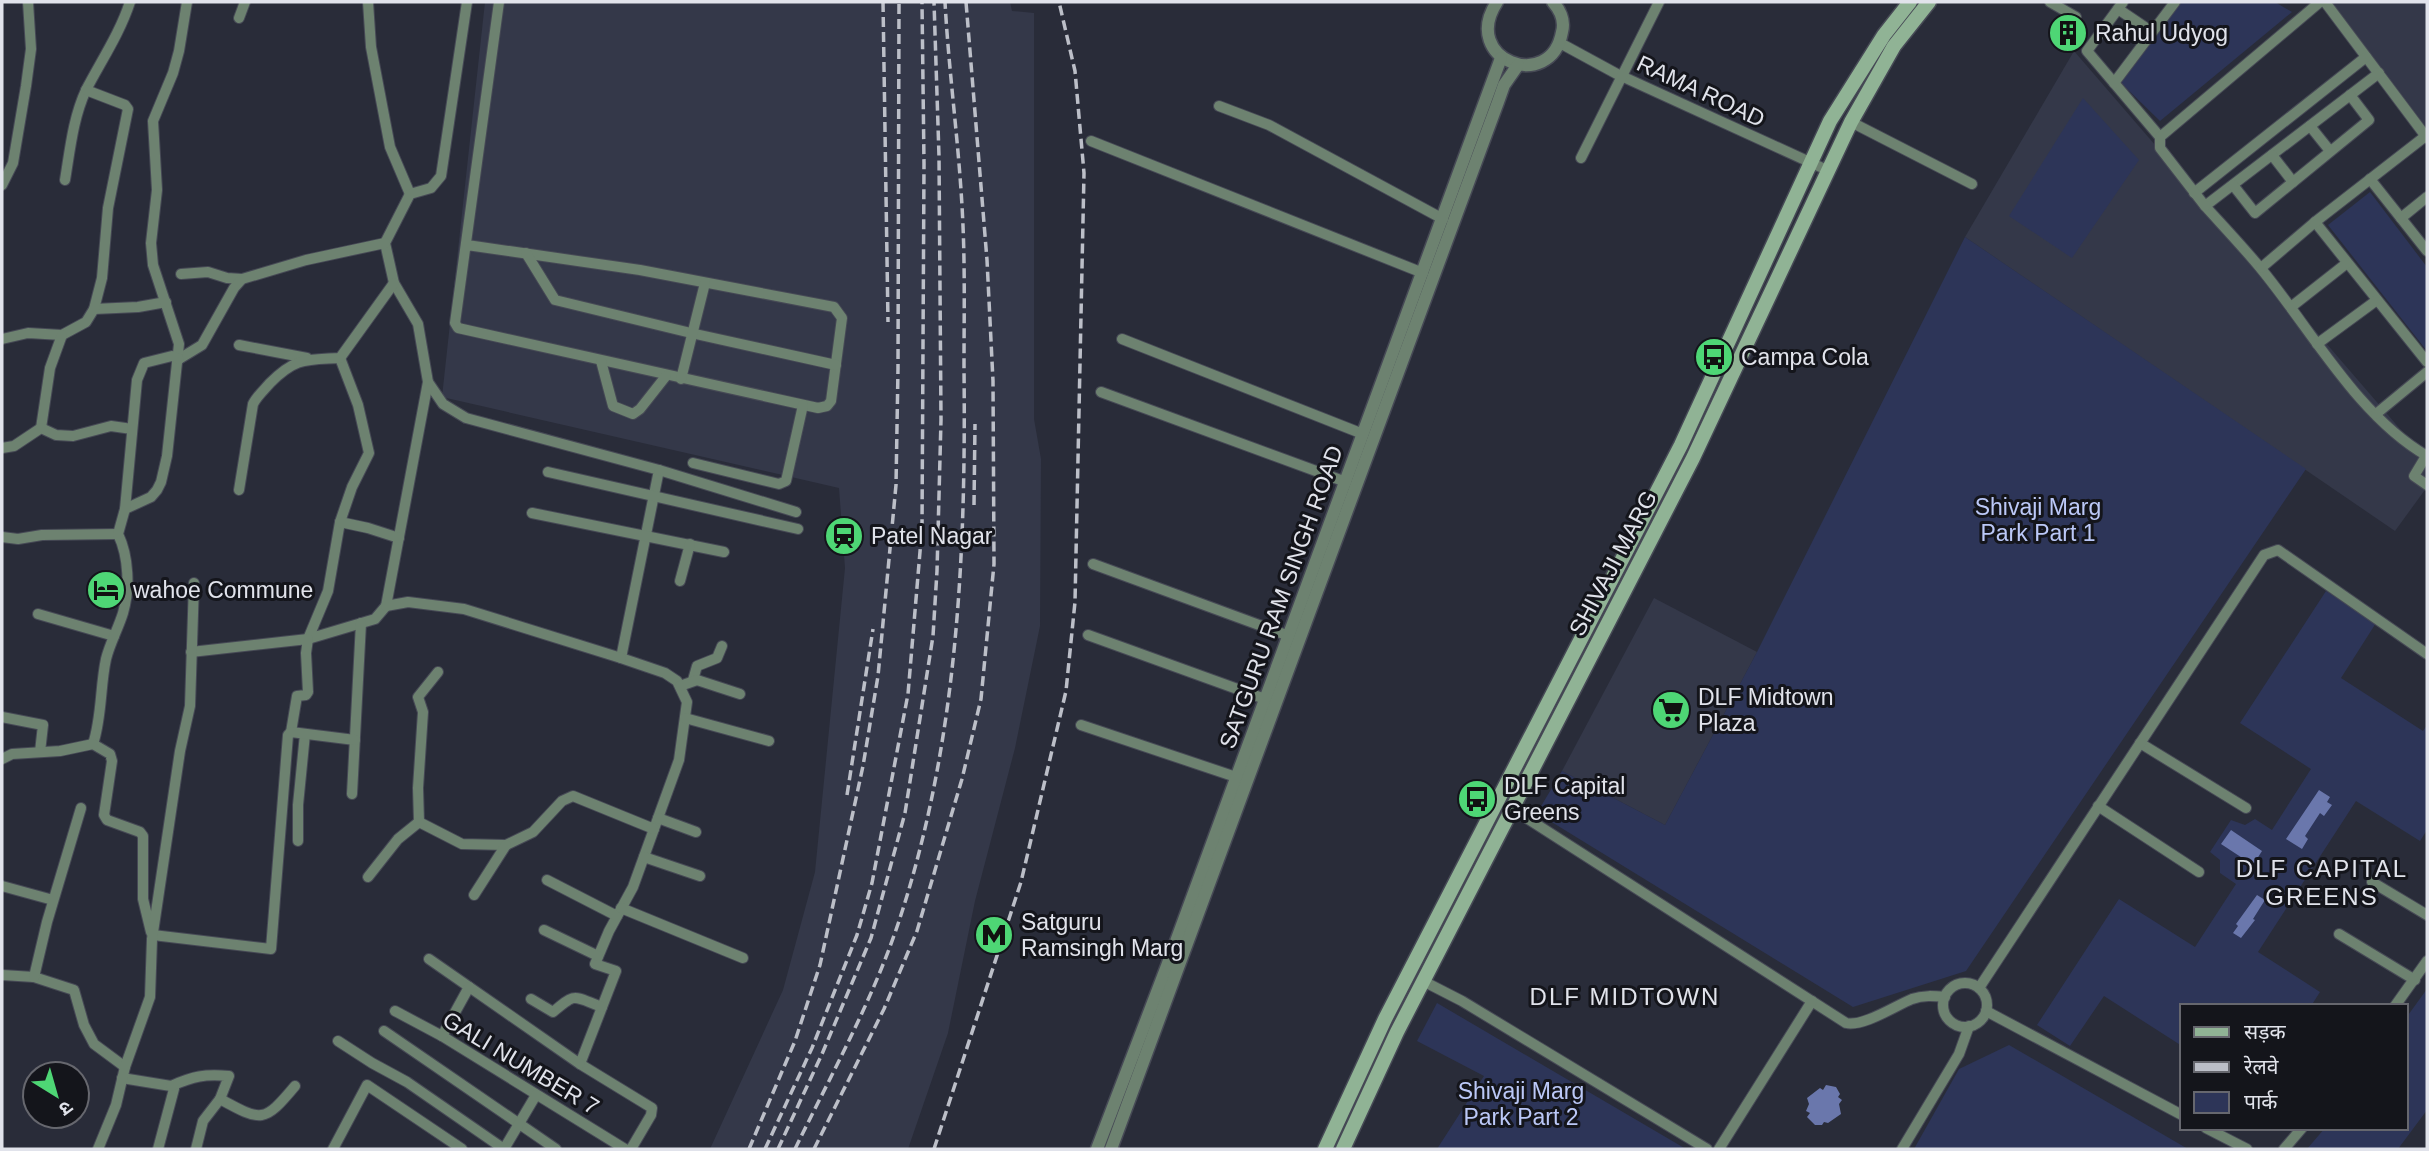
<svg xmlns="http://www.w3.org/2000/svg" width="2429" height="1151" font-family="Helvetica,'Noto Sans Devanagari',sans-serif">
<style>
.built{fill:#343849}
.green{fill:#2d3558}
.water{fill:#6a77ac}
.lines{fill:none;stroke-linecap:round;stroke-linejoin:round}
.minor-casing{stroke:#464955;stroke-width:12}
.tertiary-casing{stroke:#464955;stroke-width:15}
.secondary-casing{stroke:#464955;stroke-width:17}
.minor{stroke:#6d8270;stroke-width:10}
.tertiary{stroke:#6d8270;stroke-width:12}
.secondary{stroke:#90b395;stroke-width:14}
.rail{stroke:#bcbfc8;stroke-width:3.5;stroke-dasharray:10 5;stroke-linecap:butt}
.labels{text-anchor:middle;dominant-baseline:central;stroke-width:6;stroke-linejoin:round;paint-order:stroke}
.poi-label{font-size:23px;fill:#e1e3eb;stroke:#14151b;text-anchor:start}
.street-label{font-size:23px;fill:#e1e3eb;stroke:#14151b}
.park-label{font-size:23px;fill:#bbc8f7;stroke:#14151b}
.neighbourhood-label{font-size:24px;letter-spacing:2px;fill:#e1e3eb;stroke:#14151b}
</style>
<rect width="100%" height="100%" fill="#292c39"/>
<g class="built">
<path d="M485 2H1010L1012 11 1034 13V419L1041 459 1040 626 1015 748 975 901 948 1033 908 1149H710L783 990 815 872 845 568 839 488 442 397Z"/>
<path d="M2327 2H2427V132Z"/>
<path d="M2074 51 2401 430 2427 465V487L2395 531 1965 237Z"/>
<path d="M1654 598 1757 652 1665 825 1562 771Z"/>
</g>
<g class="green">
<path d="M2181 2H2275L2292 12 2160 121 2120 82Z"/>
<path d="M2083 98 2139 160 2072 258 2009 216Z"/>
<path d="M2370 192 2427 267V351L2328 225Z"/>
<path d="M1965 237 2306 469 1966 971 1853 1007 1537 813 1562 771 1665 825 1757 652Z"/>
<path d="M2326 591 2376 623 2341 678 2423 731 2427 725V830L2420 841 2356 801 2258 952 2320 992 2311 1006H2182V1046L2104 996 2070 1046 2037 1025 2119 899 2195 947 2236 884 2220 873V860L2210 852 2231 820 2245 825 2255 819 2272 830 2311 769 2240 723Z"/>
<path d="M2427 989V1110L2398 1149H2307L2325 1128H2406V1018Z"/>
<path d="M1437 1003 1686 1149H1437L1484 1076 1417 1041Z"/>
<path d="M2009 1045 2188 1149H1914L1959 1069Z"/>
</g>
<g class="water">
<path d="M2319 790 2330 797 2327 802 2332 805 2324 816 2320 813 2305 836 2308 839 2302 849 2286 839Z"/>
<path d="M2231 830 2262 851 2253 865 2221 844Z"/>
<path d="M2257 895 2265 900 2253 919 2255 920 2241 938 2233 933 2238 926 2236 924Z"/>
<path d="M1826 1085 1836 1087 1840 1094 1838 1097 1842 1100 1839 1104 1841 1114 1828 1123 1824 1122 1822 1125H1815L1807 1117 1810 1113 1806 1111 1809 1104 1807 1098 1820 1088 1823 1090Z"/>
</g>
<g class="lines">
<defs>
<g id="minor">
<path d="M368 2 371 47 390 147 410 194"/>
<path d="M467 2 441 176 431 188 410 194 385 243 394 283 418 324 428 382 443 404 466 418 659 470 621 658 665 673 677 681 687 702 679 760 633 887 609 931 595 964 616 971 580 1064 652 1108 651 1115 631 1149"/>
<path d="M2050 2 2076 17"/>
<path d="M2123 2 2087 51 2160 137"/>
<path d="M2325 2 2427 138"/>
<path d="M2118 9 2152 32"/>
<path d="M239 18 245 2"/>
<path d="M1560 43 1617 74 1827 170"/>
<path d="M2379 73 2205 206C2224 227 2244 248 2262 270 2312 331 2358 416 2427 456"/>
<path d="M2114 83 2175 2"/>
<path d="M1219 106 1269 125 1443 219"/>
<path d="M1851 122 1972 184"/>
<path d="M2310 126 2330 151"/>
<path d="M1091 141 1423 273"/>
<path d="M2272 155 2293 182"/>
<path d="M1581 158 1659 2"/>
<path d="M2370 179 2427 251"/>
<path d="M65 180C70 150 73 118 86 90 101 61 120 33 130 2"/>
<path d="M2 185 13 163 26 86 31 49 28 2"/>
<path d="M2233 185 2255 213 2369 120 2350 95"/>
<path d="M2194 193 2366 57"/>
<path d="M2205 206 2160 148V137L2320 2"/>
<path d="M2401 218 2427 197"/>
<path d="M2315 222 2427 362"/>
<path d="M467 245 640 270 834 307 842 318 831 401 827 406 818 408 458 328 455 323 499 2"/>
<path d="M526 253 555 300 691 333 836 365"/>
<path d="M2261 268 2315 222 2427 135"/>
<path d="M181 274 208 272 227 278 242 279"/>
<path d="M2291 307 2347 263"/>
<path d="M94 309 138 307 166 302"/>
<path d="M2 339 28 333 62 335 86 322 94 309 102 278 108 208 128 109 125 105 86 90"/>
<path d="M1122 339 1363 434"/>
<path d="M2317 344 2377 300"/>
<path d="M239 345 307 358"/>
<path d="M340 358 358 405 369 453 352 487 340 522 328 591 308 639 375 619 386 606"/>
<path d="M179 359 202 345 234 288 242 279 306 260 385 243"/>
<path d="M601 361 613 406 633 414 640 409 666 376"/>
<path d="M681 379 705 283"/>
<path d="M428 382 386 606 408 602 464 609 621 658"/>
<path d="M1101 392 1346 482"/>
<path d="M2376 414 2427 372"/>
<path d="M41 428 50 368 62 335"/>
<path d="M2 448 14 446 41 428 56 435 73 436 111 426 132 429"/>
<path d="M2426 456 2414 476 2427 485"/>
<path d="M693 463 779 484 786 481 803 405"/>
<path d="M659 470 796 512"/>
<path d="M548 472 798 529"/>
<path d="M239 490 253 404C257 396 264 390 270 383 296 357 306 360 340 358L394 283"/>
<path d="M125 509 151 497 157 490 161 482 167 456 179 344 153 265 151 243 157 190 153 121 173 73 179 51 187 2"/>
<path d="M532 513 724 552"/>
<path d="M340 522 368 528 399 538"/>
<path d="M2 537 18 539 42 535 118 534"/>
<path d="M1093 564 1289 636"/>
<path d="M680 581 690 544"/>
<path d="M38 614 114 636"/>
<path d="M1088 635 1265 699"/>
<path d="M191 652 308 639 306 653 308 692 306 695 297 696 291 732"/>
<path d="M693 680 697 666 717 658 722 646"/>
<path d="M680 686 697 680 740 694"/>
<path d="M2 717 43 725 40 752"/>
<path d="M685 718 769 741"/>
<path d="M1081 725 1236 777"/>
<path d="M2140 743 2246 808"/>
<path d="M93 744C102 717 100 687 106 659 110 643 118 629 123 613 130 589 129 557 118 534L125 509 137 380 144 363 172 356 179 359"/>
<path d="M2 759 12 754 60 751 93 744 110 754 112 761 104 815 107 820 140 832 143 836V899L151 932"/>
<path d="M352 794 361 623"/>
<path d="M2098 806 2199 872"/>
<path d="M1511 808 1846 1023C1863 1027 1895 1006 1912 999 1923 995 1934 996 1945 997"/>
<path d="M658 818 696 832"/>
<path d="M419 822 418 788 423 712 418 697 438 672"/>
<path d="M298 841V805L305 734"/>
<path d="M644 857 700 876"/>
<path d="M368 877 398 839 419 822 462 844 506 845 533 832 562 801 573 796 654 829"/>
<path d="M547 880 617 916"/>
<path d="M2372 882 2427 915"/>
<path d="M2 886 53 900"/>
<path d="M474 895 506 845"/>
<path d="M621 908 743 958"/>
<path d="M544 930 598 956"/>
<path d="M2339 934 2415 980"/>
<path d="M153 935 271 949 288 735 291 732 355 740"/>
<path d="M429 959 580 1064"/>
<path d="M2 975 34 977 74 990 84 1025 94 1044 125 1067"/>
<path d="M34 977 47 922 81 808"/>
<path d="M1423 981 1462 1001 1707 1149"/>
<circle cx="1965" cy="1005" r="22"/>
<path d="M1979 988 2264 555 2278 550 2427 654"/>
<path d="M531 999 553 1012C577 992 572 996 602 1007"/>
<path d="M2395 1006 2427 961"/>
<path d="M395 1011 442 1036 625 1149"/>
<path d="M1986 1011 2182 1115"/>
<path d="M384 1031 556 1149"/>
<path d="M442 1036 469 987"/>
<path d="M338 1041 372 1063 407 1082 504 1149"/>
<path d="M122 1078 171 1086 174 1089 158 1149"/>
<path d="M171 1086C194 1076 204 1074 229 1076L220 1099 203 1121 196 1149"/>
<path d="M220 1099C262 1122 264 1123 295 1086"/>
<path d="M2206 1128 2247 1149"/>
<path d="M98 1149 116 1105 125 1067 150 997 152 939 180 751 190 706 194 583"/>
<path d="M333 1149 367 1085 462 1149"/>
<path d="M504 1149 536 1095"/>
<path d="M1719 1149 1812 1001"/>
<path d="M1902 1149 1959 1054 1969 1026"/>
<path d="M2284 1149 2302 1128"/>
</g>
<g id="tertiary">
<path d="M1497 2C1459 60 1551 94 1562 32 1565 21 1560 10 1553 2"/>
<path d="M1097 1149 1167 966 1501 58"/>
<path d="M1111 1149 1498 102 1504 85 1518 65"/>
</g>
<g id="secondary">
<path d="M1325 1149 1385 1019 1681 445 1830 121 1884 35 1910 2"/>
<path d="M1343 1149 1397 1032 1693 458 1851 122 1894 46 1929 2"/>
</g>
</defs>
<use href="#minor" class="minor-casing"/>
<use href="#tertiary" class="tertiary-casing"/>
<use href="#secondary" class="secondary-casing"/>
<use href="#minor" class="minor"/>
<use href="#tertiary" class="tertiary"/>
<use href="#secondary" class="secondary"/>
<g class="rail">
<path d="M883 2 888 322"/>
<path d="M974 505 975 424"/>
<path d="M847 795 873 629"/>
<path d="M749 1149 795 1041 820 965 863 766 878 676 896 485 898 369 899 2"/>
<path d="M765 1149 812 1048 857 935 872 883 908 694 922 528 924 164 922 2"/>
<path d="M778 1149 822 1054 871 938 905 813 933 636 937 571 941 420 939 156 934 2"/>
<path d="M795 1149C832 1073 874 998 900 918 958 740 966 553 964 368 964 321 965 273 963 226 960 151 949 76 945 2"/>
<path d="M814 1149 884 1009 917 931 962 779 981 699 994 564 993 381 987 260 966 2"/>
<path d="M934 1149 1021 882 1066 691 1075 602 1084 173 1075 71 1059 2"/>
</g>
</g>
<defs>
<symbol id="building-disc" viewBox="-11 -11 22 22"><circle r="9.5" fill="#4ed675" stroke="#14151b"/><path d="M-4-6H4V6H1V3H-1V6H-4ZM-2.5-4.3h1.7v1.8h-1.7ZM.8-4.3h1.7v1.8H.8ZM-2.5-1h1.7V.8h-1.7ZM.8-1h1.7V.8H.8Z" fill="#111"/></symbol>
<symbol id="bus-disc" viewBox="-11 -11 22 22"><circle r="9.5" fill="#4ed675" stroke="#14151b"/><path d="M-5-6H5V4H4V6H2V4H-2V6H-4V4H-5ZM-3.5-4V0h7V-4ZM-3.5 1.2v1.5H-2V1.2ZM2 1.2v1.5H3.5V1.2Z" fill="#111"/></symbol>
<symbol id="station-disc" viewBox="-11 -11 22 22"><circle r="9.5" fill="#4ed675" stroke="#14151b"/><path d="M-3-6H3Q5-6 5-4V2Q5 4 3 4L4.5 6H3L1.5 4h-3L-3 6H-4.5L-3 4Q-5 4-5 2V-4Q-5-6-3-6ZM-3.5-4v3h7v-3ZM-3.5 1v1.5H-2V1ZM2 1v1.5H3.5V1Z" fill="#111"/></symbol>
<symbol id="hotel-disc" viewBox="-11 -11 22 22"><circle r="9.5" fill="#4ed675" stroke="#14151b"/><path d="M-6-4.5h1.5V1H6V5H4.5V3h-9V5H-6ZM-4 0a1.8 1.8 0 1 1 3.6 0ZM.5 0V-2.5h3Q6-2.5 6 0Z" fill="#111"/></symbol>
<symbol id="supermarket-disc" viewBox="-11 -11 22 22"><circle r="9.5" fill="#4ed675" stroke="#14151b"/><path d="M-6-5.5h2.5l.6 2H6L4.5 2H-2.5L-4.4-4H-6ZM-1.5 3.2a1.3 1.3 0 1 0 .1 0ZM3 3.2a1.3 1.3 0 1 0 .1 0Z" fill="#111"/></symbol>
<symbol id="metro-disc" viewBox="-11 -11 22 22"><circle r="9.5" fill="#4ed675" stroke="#14151b"/><path d="M-5.5 5V-5H-3L0 0L3-5H5.5V5H3V-.5L0 4L-3-.5V5Z" fill="#111"/></symbol>
</defs>
<g fill-rule="evenodd">
<use href="#building-disc" x="2046" y="11" width="44" height="44"/>
<use href="#bus-disc" x="1692" y="335" width="44" height="44"/>
<use href="#station-disc" x="822" y="514" width="44" height="44"/>
<use href="#hotel-disc" x="84" y="568" width="44" height="44"/>
<use href="#supermarket-disc" x="1649" y="688" width="44" height="44"/>
<use href="#bus-disc" x="1455" y="777" width="44" height="44"/>
<use href="#metro-disc" x="972" y="913" width="44" height="44"/>
</g>
<g class="labels">
<g class="poi-label">
<text x="2095" y="33">Rahul Udyog</text>
<text x="1741" y="357">Campa Cola</text>
<text x="871" y="536">Patel Nagar</text>
<text x="133" y="590">wahoe Commune</text>
<text x="1698" y="697">DLF Midtown<tspan x="1698" dy="26">Plaza</tspan></text>
<text x="1504" y="786">DLF Capital<tspan x="1504" dy="26">Greens</tspan></text>
<text x="1021" y="922">Satguru<tspan x="1021" dy="26">Ramsingh Marg</tspan></text>
</g>
<g class="street-label">
<text transform="translate(1701 91) rotate(25)">RAMA ROAD</text>
<text transform="translate(1613 563) rotate(-62)">SHIVAJI MARG</text>
<text transform="translate(1281 597) rotate(-70)">SATGURU RAM SINGH ROAD</text>
<text transform="translate(521 1063) rotate(31)">GALI NUMBER 7</text>
</g>
<g class="park-label">
<text x="2038" y="507">Shivaji Marg<tspan x="2038" dy="26">Park Part 1</tspan></text>
<text x="1521" y="1091">Shivaji Marg<tspan x="1521" dy="26">Park Part 2</tspan></text>
</g>
<g class="neighbourhood-label">
<text x="2322" y="868">DLF CAPITAL<tspan x="2322" dy="28">GREENS</tspan></text>
<text x="1625" y="996">DLF MIDTOWN</text>
</g>
</g>
<rect width="2429" height="1151" fill="none" stroke="#e1e3eb" stroke-width="7"/>
<rect x="2180" y="1004" width="228" height="126" fill="#14151b" stroke="#66676e" stroke-width="2"/>
<rect x="2194" y="1027" width="35" height="10" fill="#90b395" stroke="#66676e" stroke-width="2"/>
<text x="2244" y="1039" font-size="21" fill="#e1e3eb">सड़क</text>
<rect x="2194" y="1062" width="35" height="10" fill="#bcbfc8" stroke="#66676e" stroke-width="2"/>
<text x="2244" y="1074" font-size="21" fill="#e1e3eb">रेलवे</text>
<rect x="2194" y="1092" width="35" height="21" fill="#2d3558" stroke="#66676e" stroke-width="2"/>
<text x="2244" y="1109" font-size="21" fill="#e1e3eb">पार्क</text>
<g transform="translate(56 1095) rotate(143)"><circle r="33" fill="#14151b" stroke="#66676e" stroke-width="2"/>
<path d="M0-5L12 26L0 18L-12 26Z" fill="#4ed675"/>
<text y="-10" font-size="19" font-weight="bold" text-anchor="middle" fill="#e1e3eb">उ</text>
</g>
</svg>
